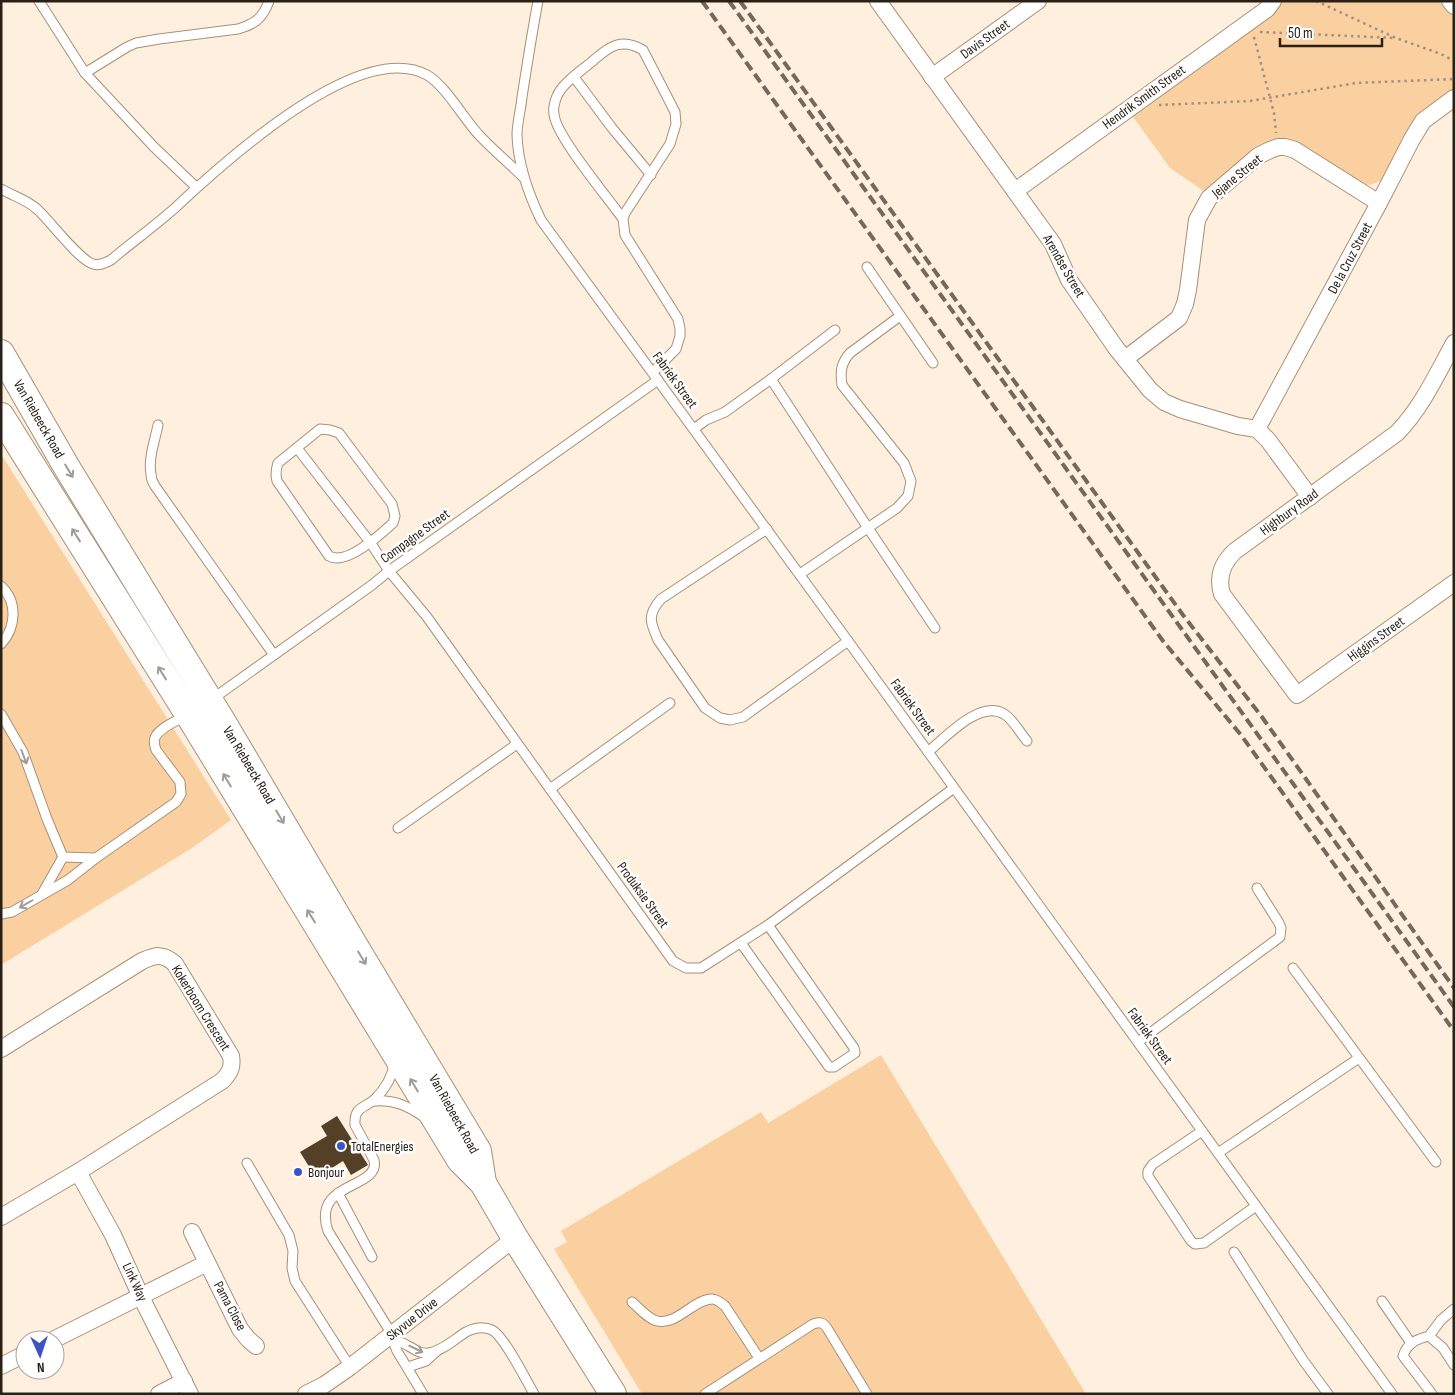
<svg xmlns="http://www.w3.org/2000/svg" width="1455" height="1395" font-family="'Sofia Sans Condensed',sans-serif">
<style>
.green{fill:#fad0a0}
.building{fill:#544027}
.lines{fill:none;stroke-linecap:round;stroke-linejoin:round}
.lane-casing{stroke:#a89075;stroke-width:11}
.street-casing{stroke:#a89075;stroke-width:18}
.primary-casing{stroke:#a89075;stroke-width:28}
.path{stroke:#9f9284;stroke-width:2.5;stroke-dasharray:2.5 4;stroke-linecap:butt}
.lane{stroke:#fff;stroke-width:9}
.street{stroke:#fff;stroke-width:16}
.primary{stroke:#fff;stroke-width:26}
.rail{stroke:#73685b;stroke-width:4;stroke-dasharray:10 5;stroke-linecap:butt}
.oneway{stroke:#9f9b96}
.poi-dot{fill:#3c53c6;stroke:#fff;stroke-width:2}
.labels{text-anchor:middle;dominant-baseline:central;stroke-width:5;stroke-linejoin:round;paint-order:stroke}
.street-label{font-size:14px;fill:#2a2116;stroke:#fff}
.poi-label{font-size:14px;fill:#2a2116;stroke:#fff;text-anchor:start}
</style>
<rect width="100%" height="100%" fill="#ffefde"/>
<g class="green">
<path d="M1280 1H1442L1454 17V89L1425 110 1383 179C1376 184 1370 186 1362 184L1294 142 1205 192 1170 168 1131 114Z"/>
<path d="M1 454 231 820 192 848 1 965Z"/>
<path d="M881 1055 1086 1394H642L554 1249 567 1242 561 1231 761 1112 768 1123Z"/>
</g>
<path class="building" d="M337 1116 368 1165 351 1175 343 1161 316 1178 300 1152 327 1136 321 1126Z"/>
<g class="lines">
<defs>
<g id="lane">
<path d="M39 1 85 73 154 147 196 187"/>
<path d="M538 1C532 33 527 65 522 97 521 109 517 123 517 135 518 165 528 193 541 220L848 641 1392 1394"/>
<path d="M85 73 127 47 136 43 159 39 238 29C255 24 263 18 269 1"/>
<path d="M574 77 612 128 651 175"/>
<path d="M1 189C13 196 28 200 38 210 51 222 78 259 93 264 99 266 105 263 111 260 132 242 155 226 176 207 223 163 359 38 427 75 445 85 464 119 479 135 493 150 509 163 523 177"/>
<path d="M623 219C609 199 555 135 554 114 553 109 555 101 557 96 563 82 584 69 595 59 611 45 623 38 643 50L675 112 676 124 670 144 625 213 623 219 625 235 668 303 678 319 680 329V336L676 349 653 372"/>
<path d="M867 267 933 363"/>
<path d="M771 379 868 528 935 628"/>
<path d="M158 425C155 440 148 459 151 474 151 478 153 483 155 486L274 655"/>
<path d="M320 429 330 430 339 433 392 504 395 516 393 523C381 534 346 566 329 556L277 481C275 474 276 469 278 463Z"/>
<path d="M694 429 706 420 725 412 771 379 835 330"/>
<path d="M297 448 370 542 389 571 427 617 673 961 686 968H701L768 925 954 788"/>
<path d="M767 529 661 599C647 615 650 622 658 640L705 708 720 718 730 720 743 717 848 641"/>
<path d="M800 574 897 508 908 496 911 481 904 463 842 385C840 372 841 363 850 353L900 316"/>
<path d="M1 586C18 602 16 628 1 644"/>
<path d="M211 700 372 585 389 571 658 380"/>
<path d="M1 714 23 752 47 819 63 857"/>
<path d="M928 752C945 738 980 699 1004 714 1013 719 1020 733 1027 741"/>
<path d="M550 789 670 703"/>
<path d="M398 828 517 744"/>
<path d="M63 857 96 858"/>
<path d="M42 894 63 857"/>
<path d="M1 914 12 912 68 880 96 858 176 802 181 794 180 782 156 750C155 746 153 742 155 738 158 728 179 720 187 715"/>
<path d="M741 943 829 1067H834L855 1053 854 1048 768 925"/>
<path d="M1293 968 1436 1162"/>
<path d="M1138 1042 1280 937 1281 928 1279 923 1257 888"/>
<path d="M394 1064C392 1078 385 1089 375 1099 364 1109 354 1106 355 1125L374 1160C381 1190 311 1180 328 1231L388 1328 397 1351 423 1394"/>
<path d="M374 1101C393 1099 408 1106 424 1117"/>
<path d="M1202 1131 1153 1164 1148 1171V1176L1191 1241 1195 1244 1204 1243 1256 1206"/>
<path d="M1218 1153 1359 1058"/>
<path d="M247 1163 289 1235 293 1251 292 1268 295 1281 350 1367"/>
<path d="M338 1193 372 1257"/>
<path d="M1234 1252 1303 1360 1328 1394"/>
<path d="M1382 1301 1411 1343"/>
<path d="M632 1302C639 1308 648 1319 657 1321 676 1326 694 1299 712 1299 717 1299 721 1303 725 1306L759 1358"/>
<path d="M1429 1336 1441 1320 1454 1309"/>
<path d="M394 1341C408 1341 415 1355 429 1353 442 1351 455 1339 466 1332 474 1328 483 1326 492 1330 504 1336 526 1380 534 1394"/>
<path d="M408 1367 426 1361 438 1350"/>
<path d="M705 1394 813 1324C820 1322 823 1322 827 1328L867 1394"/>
<path d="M1432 1394 1403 1356C1407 1343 1417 1339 1429 1336L1443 1348 1454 1365"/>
</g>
<g id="street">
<path d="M878 1 1053 244 1069 280 1116 348 1150 390 1164 402 1180 409 1238 426 1257 429 1268 440 1310 497"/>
<path d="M1450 1 1454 6"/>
<path d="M932 77 1038 1"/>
<path d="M1015 191 1267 9 1273 1"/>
<path d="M1454 343C1437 374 1422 407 1397 433L1235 551C1222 563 1217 577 1222 594L1297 695 1454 583"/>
<path d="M1125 359 1179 318 1185 304 1188 290 1197 220 1209 198 1258 156 1270 150 1278 147H1285L1295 150 1379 203"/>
<path d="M1257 429 1379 203 1412 139 1423 121 1454 98"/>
<path d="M1 1049 142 961C156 955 163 953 175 964L231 1056C233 1067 230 1073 222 1081L78 1172 1 1217"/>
<path d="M78 1172 113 1235 141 1297 190 1394"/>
<path d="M192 1232 240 1329 248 1339 256 1346"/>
<path d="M53 1340 207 1263"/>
<path d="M1 1366 25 1354"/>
<path d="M159 1394 184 1381"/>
<path d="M306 1394 324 1385 350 1367 515 1238"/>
</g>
<g id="primary">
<path d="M1 353 66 466 224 724 355 946 478 1151 483 1183"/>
<path d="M1 416 188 714 460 1160 483 1183 515 1238 613 1394"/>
</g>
</defs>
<use href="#lane" class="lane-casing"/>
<use href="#street" class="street-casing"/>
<use href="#primary" class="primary-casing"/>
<g class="path">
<path d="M1316 1 1396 38 1441 54 1454 61"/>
<path d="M1260 32 1395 38"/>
<path d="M1254 37 1274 113 1276 133"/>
<path d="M1159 105 1250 101 1356 83 1454 79"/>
</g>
<use href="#lane" class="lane"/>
<use href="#street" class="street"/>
<use href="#primary" class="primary"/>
<g class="rail">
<path d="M702 1 1163 641 1241 735 1454 1031"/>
<path d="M729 1 1454 1007"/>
<path d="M740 1 1183 615 1262 717 1454 988"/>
</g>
</g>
<defs><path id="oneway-shaft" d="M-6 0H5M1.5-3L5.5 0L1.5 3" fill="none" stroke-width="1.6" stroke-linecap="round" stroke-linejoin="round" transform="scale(1.25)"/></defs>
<g class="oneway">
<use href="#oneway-shaft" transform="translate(69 471) rotate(59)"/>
<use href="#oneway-shaft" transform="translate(76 535) rotate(-122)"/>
<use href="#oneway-shaft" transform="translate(162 673) rotate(-122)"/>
<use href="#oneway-shaft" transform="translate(24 757) rotate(69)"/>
<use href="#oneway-shaft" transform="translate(227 780) rotate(-121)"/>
<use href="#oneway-shaft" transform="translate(280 817) rotate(59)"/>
<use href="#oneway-shaft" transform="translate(26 904) rotate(150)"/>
<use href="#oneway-shaft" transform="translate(311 916) rotate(-122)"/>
<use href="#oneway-shaft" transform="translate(362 958) rotate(59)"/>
<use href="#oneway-shaft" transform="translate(414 1085) rotate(-121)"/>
<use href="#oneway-shaft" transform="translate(416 1349) rotate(26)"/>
</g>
<g class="poi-dot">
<circle cx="341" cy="1146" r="5"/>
<circle cx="298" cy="1172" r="5"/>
</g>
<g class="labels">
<g class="street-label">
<text transform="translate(985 39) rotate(-36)">Davis Street</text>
<text transform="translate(1144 97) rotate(-36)">Hendrik Smith Street</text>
<text transform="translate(1237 176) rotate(-39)">Jejane Street</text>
<text transform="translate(1350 258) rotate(-62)">De la Cruz Street</text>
<text transform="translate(1064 266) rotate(60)">Arendse Street</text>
<text transform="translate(675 380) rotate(54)">Fabriek Street</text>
<text transform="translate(39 419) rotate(60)">Van Riebeeck Road</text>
<text transform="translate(1289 512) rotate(-36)">Highbury Road</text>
<text transform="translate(415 536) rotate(-36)">Compagne Street</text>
<text transform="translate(1376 639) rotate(-36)">Higgins Street</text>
<text transform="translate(913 707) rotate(54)">Fabriek Street</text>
<text transform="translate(249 765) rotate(59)">Van Riebeeck Road</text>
<text transform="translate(643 895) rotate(54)">Produksie Street</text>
<text transform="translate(201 1008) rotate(58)">Kokerboom Crescent</text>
<text transform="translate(1150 1036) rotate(54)">Fabriek Street</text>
<text transform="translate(454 1114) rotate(61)">Van Riebeeck Road</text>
<text transform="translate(135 1282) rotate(65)">Link Way</text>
<text transform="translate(230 1306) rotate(62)">Pama Close</text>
<text transform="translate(412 1319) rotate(-38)">Skyvue Drive</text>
</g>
<g class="poi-label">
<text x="351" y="1146">TotalEnergies</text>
<text x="308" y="1172">Bonjour</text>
</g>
</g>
<rect width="1455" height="1395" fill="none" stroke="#2a2116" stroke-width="5"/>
<g transform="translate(40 1355) rotate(177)"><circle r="24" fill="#ffffff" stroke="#aaa6a2"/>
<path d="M0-4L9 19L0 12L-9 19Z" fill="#3c53c6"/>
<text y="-8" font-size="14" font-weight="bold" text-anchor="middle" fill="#2a2116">N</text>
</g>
<path d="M1280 38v8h102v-8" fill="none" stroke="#2a2116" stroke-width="2.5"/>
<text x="1288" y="38" font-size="15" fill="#2a2116" stroke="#ffffff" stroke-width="4" paint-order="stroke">50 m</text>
</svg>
